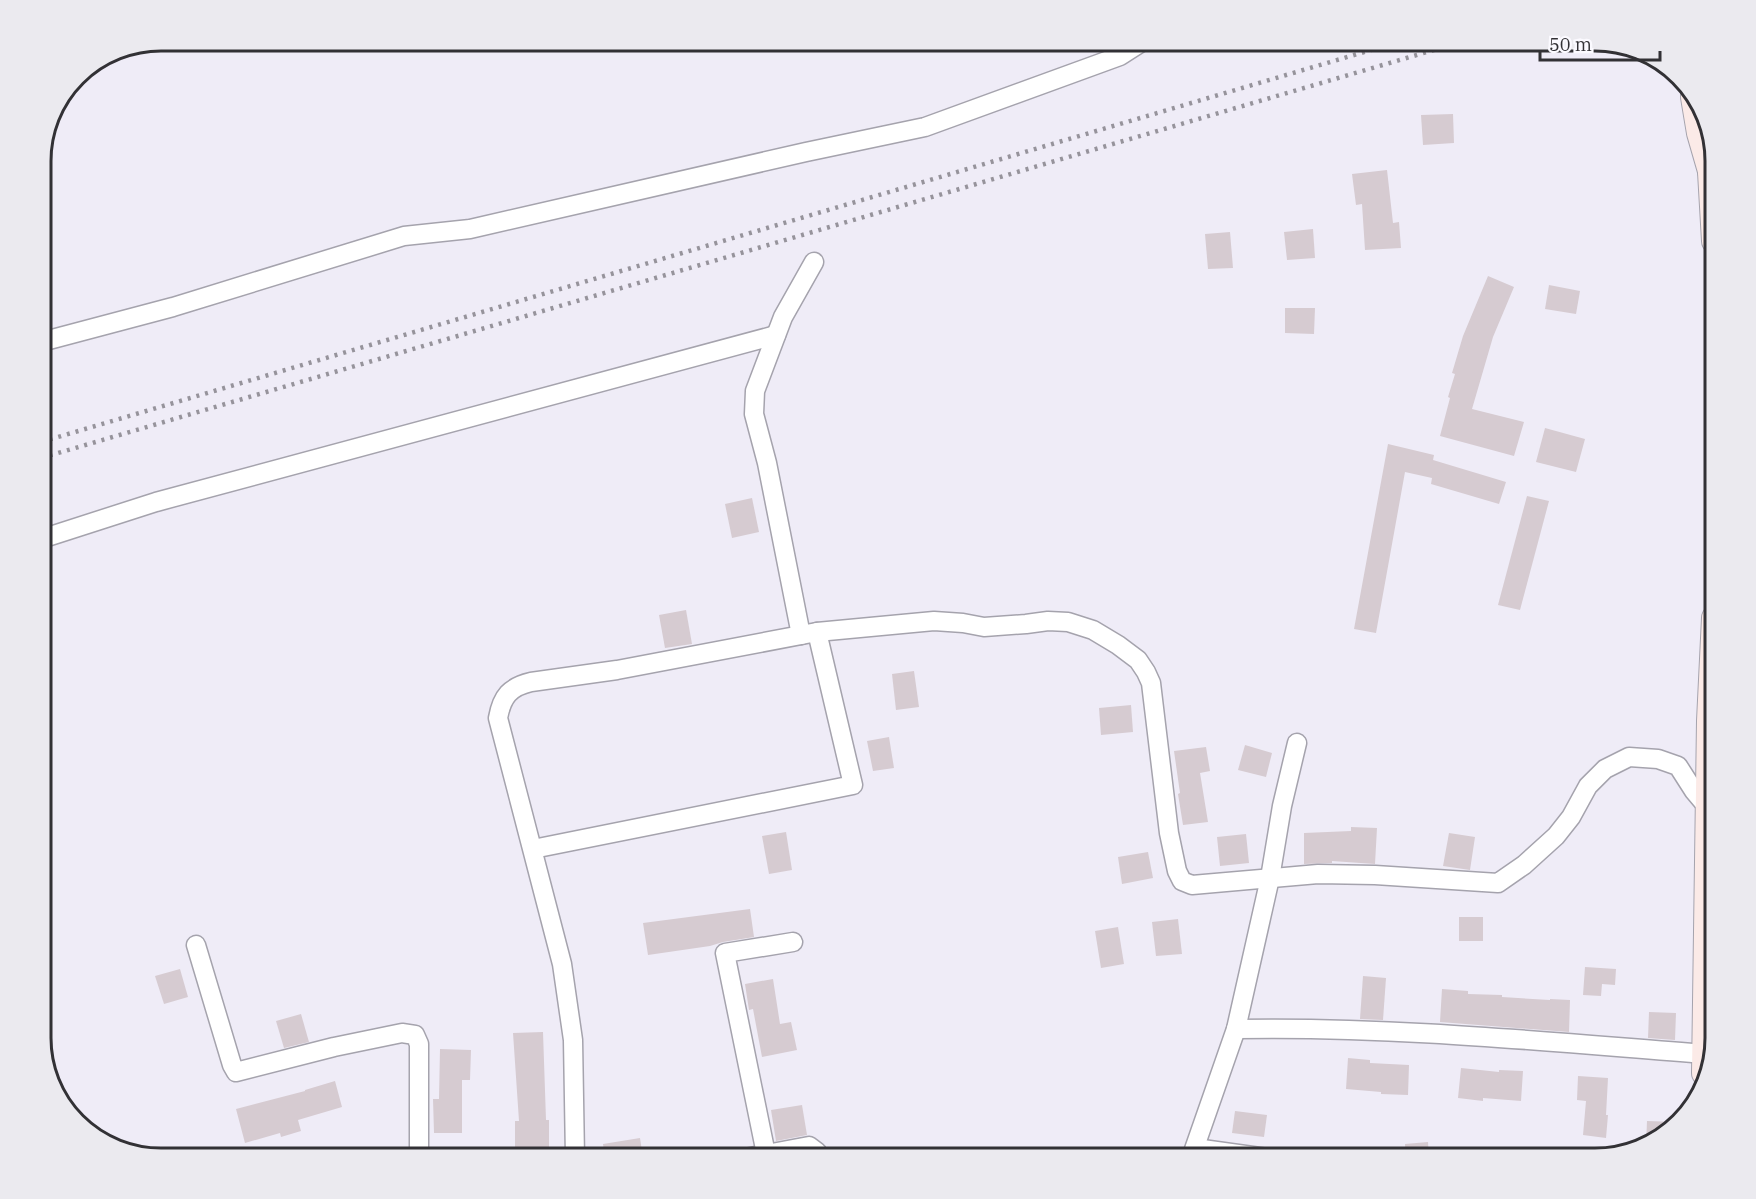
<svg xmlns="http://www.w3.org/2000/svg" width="1756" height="1199" font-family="'IBM Plex Serif',serif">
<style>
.building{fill:#d6cbd1}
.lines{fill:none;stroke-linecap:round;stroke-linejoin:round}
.street-casing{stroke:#a5a3ad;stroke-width:21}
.secondary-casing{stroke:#a5a3ad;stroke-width:28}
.street{stroke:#fff;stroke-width:18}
.secondary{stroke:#fbeae7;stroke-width:26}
.rail{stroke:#96939b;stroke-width:4.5;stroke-dasharray:3 6;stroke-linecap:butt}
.rim{fill:none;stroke:#323135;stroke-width:3}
</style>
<rect width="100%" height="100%" fill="#efecf7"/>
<g class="building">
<path d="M1453 114 1454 143 1423 145 1421 115Z"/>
<path d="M1387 170 1393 223 1399 222 1401 248 1365 250 1362 204 1356 205 1352 174Z"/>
<path d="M1313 229 1315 258 1287 260 1284 232Z"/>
<path d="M1230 232 1233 268 1208 269 1205 234Z"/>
<path d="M1488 276 1514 287 1493 337 1472 409 1524 422 1514 456 1440 436 1450 398 1448 397 1455 374 1452 373 1463 336Z"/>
<path d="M1549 285 1580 291 1576 314 1545 309Z"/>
<path d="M1285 308H1315L1314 334 1285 333Z"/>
<path d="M1545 428 1585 439 1576 472 1536 462Z"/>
<path d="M1388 444 1434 455 1433 460 1506 482 1499 504 1431 484 1432 478 1405 472 1376 633 1354 629Z"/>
<path d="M1527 496 1549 501 1520 610 1498 605Z"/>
<path d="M752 498 759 532 732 538 725 504Z"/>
<path d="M686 610 692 644 665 648 659 615Z"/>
<path d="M914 671 919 707 896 710 892 674Z"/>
<path d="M1131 705 1133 732 1101 735 1099 708Z"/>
<path d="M889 737 894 768 873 771 867 741Z"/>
<path d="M1245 745 1272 753 1266 777 1238 770Z"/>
<path d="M1206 747 1210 771 1200 773 1208 822 1183 825 1178 794 1180 793 1174 751Z"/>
<path d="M1351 827 1377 828 1375 864 1332 861V863L1304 864V833L1351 831Z"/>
<path d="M786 832 792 870 769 874 762 836Z"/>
<path d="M1449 833 1475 837 1470 870 1443 866Z"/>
<path d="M1246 834 1249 863 1220 866 1217 837Z"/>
<path d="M1148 852 1153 878 1122 884 1118 857Z"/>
<path d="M750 909 754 937 723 942 710 946 648 955 643 923Z"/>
<rect x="1459" y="917" width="24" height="24"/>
<path d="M1178 919 1182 954 1156 956 1152 922Z"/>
<path d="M1118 927 1124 964 1101 968 1095 931Z"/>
<path d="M1585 967 1616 969 1615 985 1602 984 1601 996 1583 995Z"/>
<path d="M180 969 188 997 164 1004 155 976Z"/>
<path d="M1363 976 1386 978 1383 1020 1360 1019Z"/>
<path d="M773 979 780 1024 791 1022 797 1050 762 1057 753 1009 749 1010 745 984Z"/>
<path d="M1442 989 1468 991V994L1502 995V997L1550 1000V999L1570 1000 1569 1032 1440 1022Z"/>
<path d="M1649 1012 1676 1013 1675 1040 1648 1038Z"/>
<path d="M301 1014 309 1042 284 1048 276 1021Z"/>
<path d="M543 1032 546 1120H549V1147H515V1121H519L513 1033Z"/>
<path d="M440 1049 471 1050 470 1080H462V1133H434L433 1099H439Z"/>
<path d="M1348 1058 1370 1060V1063L1409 1065 1408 1095 1381 1094V1092L1346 1089Z"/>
<path d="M1461 1068 1499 1072V1070L1523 1071 1521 1101 1483 1098V1101L1458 1098Z"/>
<path d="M1578 1076 1608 1078 1606 1115H1608L1606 1138 1583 1135 1586 1101 1577 1100Z"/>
<path d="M335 1081 342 1107 298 1120 301 1131 281 1137 280 1133 245 1143 236 1109 305 1091V1090Z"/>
<path d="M802 1105 807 1135 776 1141 771 1110Z"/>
<path d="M1235 1111 1267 1115 1264 1137 1232 1133Z"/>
<path d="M1647 1121 1677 1122 1646 1146Z"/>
<path d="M640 1138 643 1158H605L603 1144Z"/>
<path d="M1428 1142 1429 1158H1406L1405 1144Z"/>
</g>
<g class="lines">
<defs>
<g id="street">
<path d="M41 342 173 307 404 236 470 229 806 152 925 127 1120 56 1145 40"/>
<path d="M41 539 156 502 776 335"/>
<path d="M801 635 767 463 754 414 755 391 783 317 814 262"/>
<path d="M533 849 853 785 817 632"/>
<path d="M196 945 232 1065 236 1072 334 1047 402 1033 415 1035 419 1044V1158"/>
<path d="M1236 1029C1393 1026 1549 1042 1705 1054"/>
<path d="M1195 1148 1267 1158"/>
<path d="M766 1154 725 953 793 942"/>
<path d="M575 1158 573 1040 562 964 498 718C502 696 510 687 531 682L617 670 817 632 934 621 963 623 984 627 1026 624 1048 621 1068 622 1093 630 1118 645 1138 660 1146 672 1151 683 1169 833 1177 871 1182 881 1192 885 1318 874 1375 875 1498 883 1524 865 1556 836 1571 817 1588 786 1605 769 1629 757 1658 759 1678 766 1694 791 1710 810"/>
<path d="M745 1158 809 1146 817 1152 819 1158"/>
<path d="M1191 1158 1236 1029 1270 878 1282 806 1297 743"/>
</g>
<g id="secondary">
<path d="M1694 97 1700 133 1711 171"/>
<path d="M1713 151 1711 172 1715 241"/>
<path d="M1705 1073 1710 721 1715 618"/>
</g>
</defs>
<use href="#street" class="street-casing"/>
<use href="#secondary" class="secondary-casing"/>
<use href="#street" class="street"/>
<use href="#secondary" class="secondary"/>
<g class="rail">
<path d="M41 442 1405 40"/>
<path d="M41 458 1468 40"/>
</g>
</g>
<path d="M0 0H1756V1199H0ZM161 51H1595A110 110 0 0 1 1705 161V1038A110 110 0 0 1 1595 1148H161A110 110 0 0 1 51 1038V161A110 110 0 0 1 161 51Z" fill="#ebeaef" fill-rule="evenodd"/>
<path class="rim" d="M161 51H1595A110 110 0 0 1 1705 161V1038A110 110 0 0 1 1595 1148H161A110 110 0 0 1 51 1038V161A110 110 0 0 1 161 51Z"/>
<path d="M1540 51v9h120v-9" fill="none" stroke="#323135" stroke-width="3"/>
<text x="1549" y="51" font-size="18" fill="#323135" stroke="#fbfaff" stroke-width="4.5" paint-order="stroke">50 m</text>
</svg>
